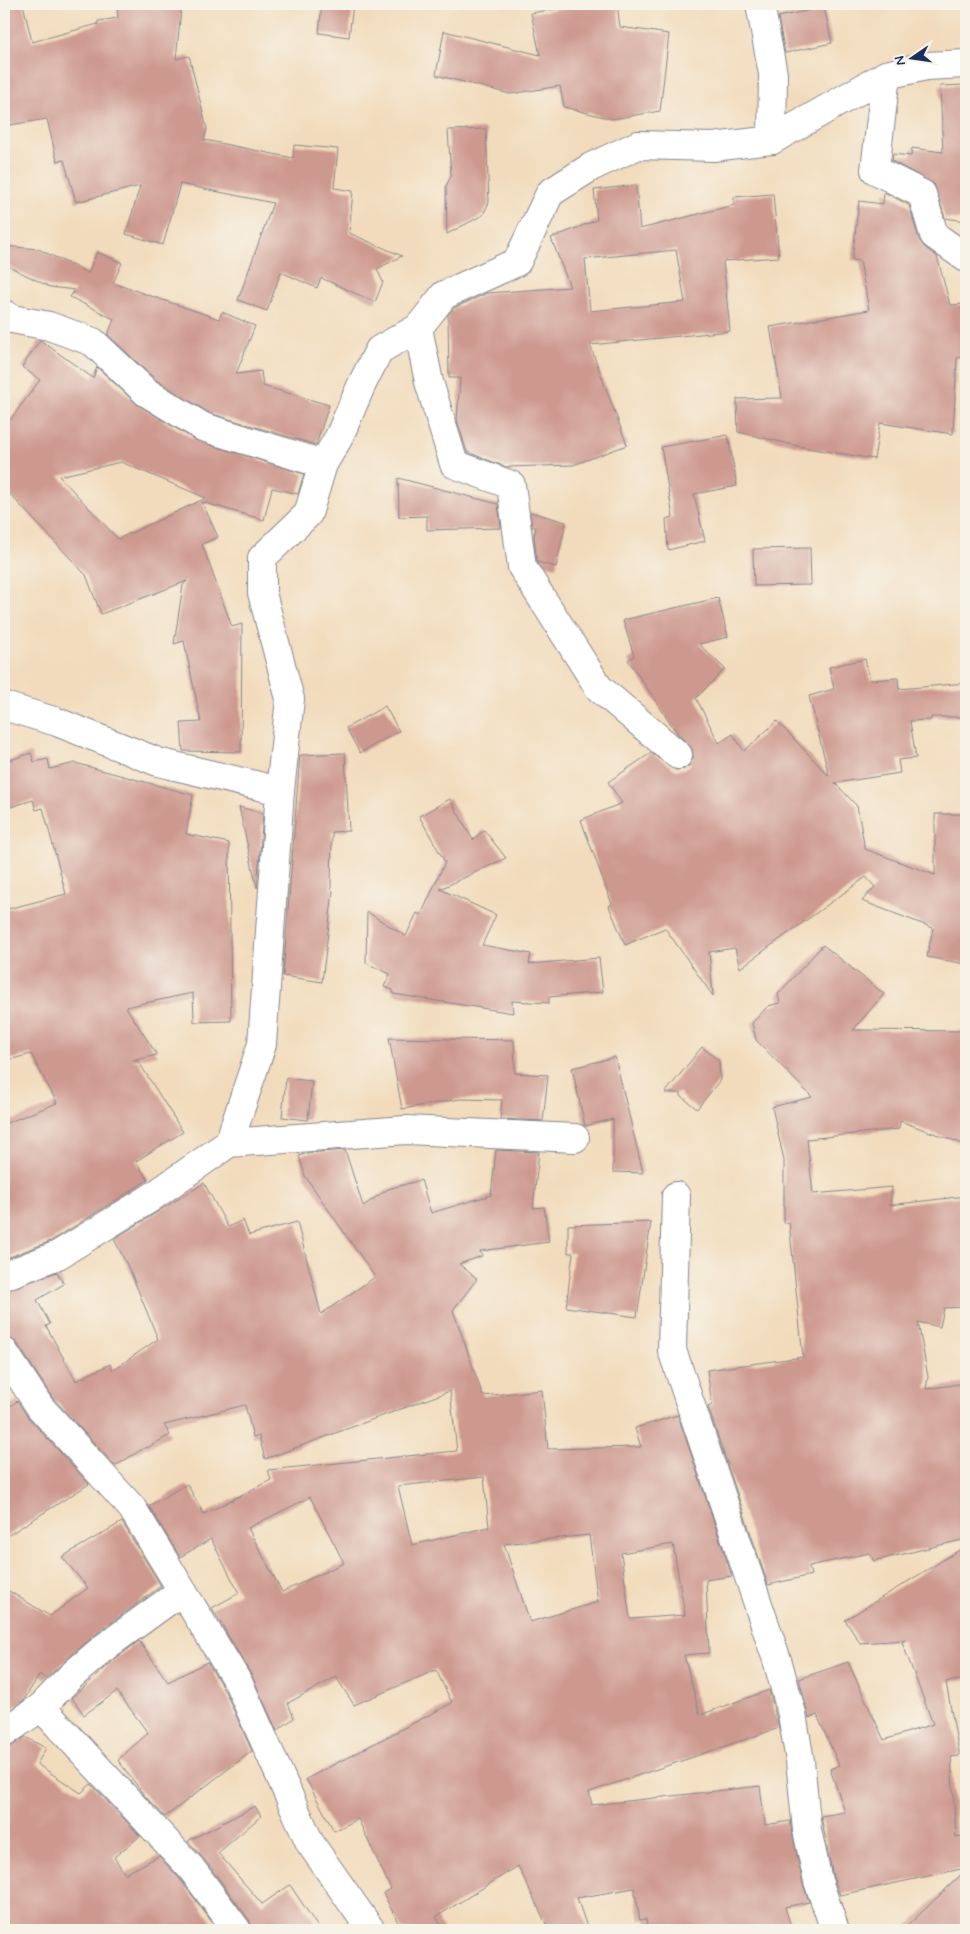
<svg xmlns="http://www.w3.org/2000/svg" width="970" height="1934" font-family="Mynerve,sans-serif">
<style>
.building{fill:#cd988e;fill-rule:evenodd}
.lines{fill:none;stroke-linecap:round;stroke-linejoin:round}
.street-casing{stroke:#86858d;stroke-width:30}
.street{stroke:#fff;stroke-width:28}
</style>
<rect width="100%" height="100%" fill="#f7f3e8"/>
<filter id="ink" filterUnits="userSpaceOnUse"><feTurbulence type="fractalNoise" baseFrequency=".02" numOctaves="2"/><feDisplacementMap in="SourceGraphic" scale="10" xChannelSelector="R" yChannelSelector="G"/><feConvolveMatrix kernelMatrix="1 2 1 2 8 2 1 2 1" color-interpolation-filters="sRGB"/></filter>
<filter id="wash" filterUnits="userSpaceOnUse"><feTurbulence type="fractalNoise" baseFrequency=".0096" numOctaves="4" result="noise"/><feDisplacementMap in="SourceGraphic" scale="20" xChannelSelector="R" yChannelSelector="G"/><feGaussianBlur stdDeviation="1.12" result="paint"/><feColorMatrix in="noise" values="0 0 0 0 0 0 0 0 0 0 0 0 0 0 0 0 0 1.4 0 .05"/><feComposite in="paint" operator="in"/></filter>
<g filter="url(#wash)">
<rect width="100%" height="100%" fill="#f2dbbc"/>
<g id="blocks">
<g class="building">
<path d="M4 4H23L32 42 98 24V21L118 18 117 7 135 4 181 10 176 59 189 56 207 129 204 140 293 158 294 145 338 149 334 188 353 191 349 233 402 256 377 269 383 282 375 302 321 278 317 288 281 272 267 311 238 300 273 203 180 184 163 245 126 234 140 186 76 202 64 160 57 161 47 119 4 126Z"/>
<path d="M322 4H353L349 37 319 33Z"/>
<path d="M587 4H617L620 27 669 34 660 111 612 119 564 107 560 86 510 94 436 75 444 31 540 55 531 13Z"/>
<path d="M824 7 832 43 785 53 778 17Z"/>
<path d="M966 85V167H964L962 185H966V221L945 218 934 184 892 161 893 154 911 156 912 148 943 152 940 86Z"/>
<path d="M486 129 489 202 483 215 447 234 446 186 451 176 448 130Z"/>
<path d="M636 185 640 229 734 205V197L773 194 779 257 723 261 730 331 590 345 627 445 573 465 506 467 467 452 457 420 460 378H449L448 315 454 308 487 293 570 287 551 238 597 220 594 190ZM676 250 685 302 590 311 585 259Z"/>
<path d="M884 192 909 205 919 240 925 248 937 256 950 305 966 304V357L957 358 953 434 880 423 874 459 807 448 738 432 737 399 782 398 770 327 869 310 860 261 852 260 859 201 883 204Z"/>
<path d="M4 246 38 249 88 273 97 252 122 263 113 283 219 319 222 312 255 326 236 374 261 371 263 386 329 405 316 445 209 413 156 380 108 335 114 319 70 297 75 290 50 287 4 264Z"/>
<path d="M40 340 93 378 97 367 138 405 195 440 304 474 298 494 272 488 264 520 202 502 218 537 202 544 232 627 242 624 241 752 183 751 181 723 201 722 184 641 174 644 183 585 187 581 101 614 86 575 4 488V428L40 380 22 367ZM121 462 206 498 118 539 59 476Z"/>
<path d="M728 435 737 486 694 494 705 541 668 550 666 519 673 517 661 447Z"/>
<path d="M398 478 498 504 501 528 427 530V516L399 517Z"/>
<path d="M530 512 566 522 556 567 537 562 534 536 536 527H532Z"/>
<path d="M810 548 811 585 754 586 753 549Z"/>
<path d="M718 598 728 637 699 644 725 669 696 698 719 743 733 734 744 751 777 721 829 776 809 696 834 689 829 667 865 659 870 680 898 678 899 689 966 683V717H931V720L910 721 916 758 898 760 900 773 835 783 857 806 865 849 935 875V814H966V964L927 957 933 928 862 901 875 887 866 877 740 968 735 948 709 952 713 996 665 928 625 945 609 906 612 904 581 820 622 803 608 782 651 753 676 770 684 769 690 765 693 757 692 749 678 734 628 660 634 656 623 620Z"/>
<path d="M385 706 399 731 360 753 346 728Z"/>
<path d="M31 753 34 762 48 759 50 769 75 763 193 795 186 834 229 843 231 1021 194 1022 193 993 126 1007 157 1055 132 1061H138L183 1132 136 1161 148 1180 51 1241 4 1259V1124L57 1103 31 1054 4 1061V910L66 894 43 808 36 810 33 800 4 809V762Z"/>
<path d="M345 753 349 831 332 832 331 889 333 891 322 982 283 976 300 755Z"/>
<path d="M450 799 473 840 484 830 506 858 440 889 496 915 482 945 531 954 529 964 599 958 603 992 549 997V1003L512 1001 513 1013 393 994V990L384 987 390 974 366 963 367 912 406 936 417 913 421 915 445 862 419 816Z"/>
<path d="M239 807 263 813 257 888Z"/>
<path d="M823 945 884 994 853 1030 966 1031V1145L900 1121 899 1129 807 1139 813 1194 892 1187 890 1205 966 1196V1307L944 1308 940 1327 918 1322 928 1377 926 1389 966 1383V1539L874 1561 869 1553 809 1566 811 1575 768 1585 708 1407 712 1405 707 1370 803 1357 789 1222 784 1223V1160L772 1107 812 1097 756 1040 752 1023 768 1006 780 1003 778 994Z"/>
<path d="M389 1038 514 1040 515 1073 548 1075 543 1121 500 1119 502 1100 460 1099 402 1109Z"/>
<path d="M702 1047 719 1061 720 1080 697 1109 681 1096V1093H665Z"/>
<path d="M615 1057 643 1173 613 1172V1119L585 1126 572 1068Z"/>
<path d="M286 1078 312 1081 308 1120 282 1117Z"/>
<path d="M345 1150 363 1206 388 1189 421 1180 431 1213 491 1195 496 1150 539 1152 533 1208 544 1207 549 1242 480 1251 482 1256 459 1264 477 1279 453 1310 483 1396 542 1390 548 1449 641 1447 635 1428 678 1415 732 1576 706 1580 709 1653 684 1655 700 1715 769 1690 779 1728 589 1792 592 1805 760 1786 765 1825 790 1821 803 1884 809 1902 785 1907 792 1930H648L646 1919 640 1920 634 1888 577 1898 588 1930H549L518 1866 436 1917 444 1930H402L383 1893 391 1889 358 1819 334 1831 306 1779 452 1703 436 1670 354 1705 336 1677 288 1703 294 1718 277 1731 252 1676 212 1608 239 1593 211 1539 180 1557 149 1506 187 1484 204 1514 271 1480 268 1470 457 1451 450 1391 265 1459 259 1436 253 1437 245 1405 164 1425 170 1435 147 1448 146 1447 115 1466 52 1397 17 1343 8 1337 4 1329V1291L57 1272 64 1284 37 1300 50 1324 46 1326 76 1381 110 1364 113 1370 158 1339 131 1273 114 1239 204 1183 228 1227 243 1220 249 1235 297 1222 321 1314 375 1277 305 1176 299 1156 307 1153ZM484 1477 489 1527 412 1545 398 1486ZM310 1497 344 1563 282 1592 248 1528ZM589 1535 598 1602 530 1622 504 1544ZM673 1544 685 1615 630 1619 621 1553Z"/>
<path d="M651 1222 637 1317 566 1307 573 1253H568V1225Z"/>
<path d="M17 1401 28 1417 89 1484 4 1538V1411Z"/>
<path d="M122 1522 161 1586 96 1634 45 1679 40 1674 23 1701 4 1714V1588L50 1616 88 1588 62 1557Z"/>
<path d="M966 1546V1679L946 1682 959 1753V1756L951 1757 956 1837 966 1835V1868L840 1895 833 1877 821 1816 845 1812 830 1769 839 1765 817 1715 809 1718 799 1679 848 1662 884 1740 933 1724 902 1642 905 1640 860 1643 845 1620Z"/>
<path d="M139 1641 168 1682 207 1662 225 1691 252 1751 165 1817 144 1795 118 1760 148 1733 117 1691 84 1715 72 1698 116 1658Z"/>
<path d="M25 1737 46 1748 37 1764 81 1793 91 1784 140 1836 114 1857 125 1874 159 1856 179 1878 218 1930H4V1751Z"/>
<path d="M255 1806 261 1816 218 1853 262 1904 290 1885 320 1930H252L250 1921 204 1859 188 1841Z"/>
<path d="M966 1870V1930H903Z"/>
</g>
</g>
</g>
<g filter="url(#ink)">
<use href="#blocks" fill-opacity="0" stroke="#86858d" stroke-width="1"/>
<g class="lines">
<defs>
<g id="street">
<path d="M760 4 773 74 772 140"/>
<path d="M886 75 875 170 922 194 934 235 966 258"/>
<path d="M4 314 12 319 49 326 93 342 146 392 203 427 323 464 339 437 361 386 379 350 418 328 444 295 517 262 550 193 591 167 638 145 713 147 772 140 886 75 926 66 966 64"/>
<path d="M418 328 429 382 454 464 511 485 522 567 599 688 678 755"/>
<path d="M4 706 57 722 158 762 280 791 262 1044 229 1143"/>
<path d="M280 791 290 699 262 593V558L308 514 323 464"/>
<path d="M676 1196 672 1350 778 1663 792 1714 800 1761 807 1830 818 1881 835 1930"/>
<path d="M4 1276 58 1255 149 1199 229 1143 406 1130 575 1138"/>
<path d="M4 1352 40 1407 132 1508 239 1684 310 1843 371 1930"/>
<path d="M41 1707 191 1868 237 1930"/>
<path d="M4 1733 41 1707 71 1676 106 1646 182 1591"/>
</g>
</defs>
<use href="#street" class="street-casing"/>
<use href="#street" class="street"/>
</g>
</g>
<rect width="970" height="1934" fill="none" stroke="#f7f3e8" stroke-width="20"/>
<g transform="translate(912 58) rotate(257)" stroke="#f7f3e8" stroke-width="4" paint-order="stroke">
<path d="M0-4L9 19L0 12L-9 19Z" fill="#1b2f5e"/>
<text y="-8" font-size="14" font-weight="bold" text-anchor="middle" fill="#1b2f5e">N</text>
</g>
</svg>
